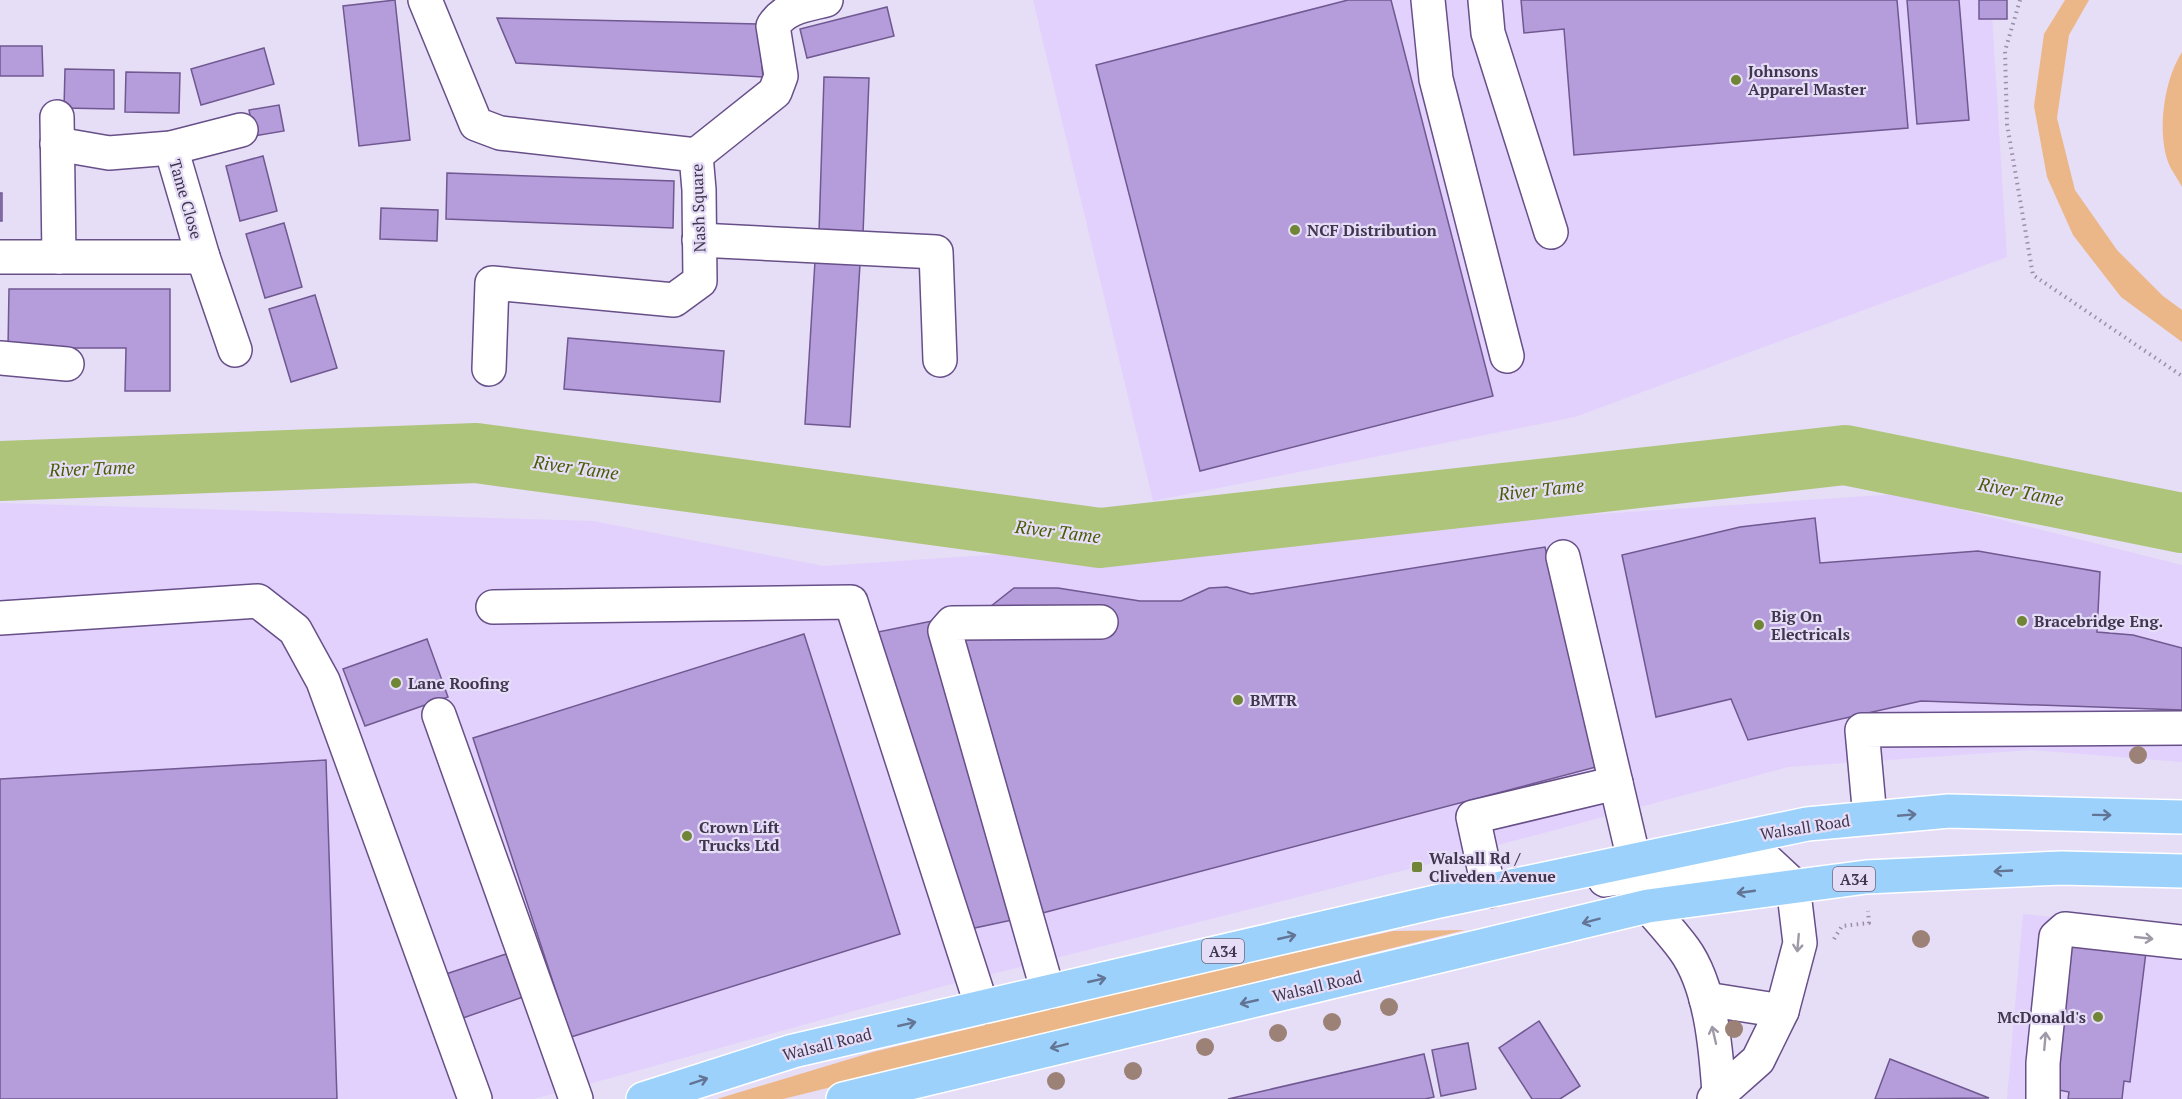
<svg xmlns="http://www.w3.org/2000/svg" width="2182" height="1099" font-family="'PT Serif',serif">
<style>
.built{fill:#e2d1fc}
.green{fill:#ecb788}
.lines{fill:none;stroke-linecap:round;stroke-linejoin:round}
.river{stroke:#aec47a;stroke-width:60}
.building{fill:#b59cda;stroke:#705891;stroke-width:1.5}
.minor-casing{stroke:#674f88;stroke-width:36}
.highway-casing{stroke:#fff;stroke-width:36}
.path{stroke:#998fa9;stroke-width:4;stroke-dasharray:1.5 4.5;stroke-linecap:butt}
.minor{stroke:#fff;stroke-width:33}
.highway{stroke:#9bd1fb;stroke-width:33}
.tree{fill:#9c8276}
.oneway{stroke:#647494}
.oneway2{stroke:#a09aa8}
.poi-dot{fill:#708536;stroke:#e6ddf7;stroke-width:2}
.labels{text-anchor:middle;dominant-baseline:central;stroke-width:4.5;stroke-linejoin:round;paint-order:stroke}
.shield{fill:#e6ddf7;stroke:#726882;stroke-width:1.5}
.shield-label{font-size:15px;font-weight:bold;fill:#403650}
.poi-label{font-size:16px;font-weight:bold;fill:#403650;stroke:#e6ddf7;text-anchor:start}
.street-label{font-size:16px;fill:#403650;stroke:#e6ddf7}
.water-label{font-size:18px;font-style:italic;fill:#495c04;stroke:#e6ddf7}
</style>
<rect width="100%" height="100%" fill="#e6ddf7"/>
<g class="built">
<path d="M1033 0H1991L2007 257 1575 417 1153 501Z"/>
<path d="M1898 494 2182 565V762L2031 750 1788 767 1417 867 948 985 534 1099H0V503L593 521 824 566Z"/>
<path d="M2023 914 2182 930V1099H2007Z"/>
</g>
<g class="green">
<path d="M2065 0H2089L2069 35 2057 118 2075 190 2117 250 2163 296 2182 310V342L2121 297 2073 235 2047 177 2034 106 2044 34Z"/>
<path d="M2182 52V187C2178 179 2171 170 2168 162 2157 130 2164 80 2182 52Z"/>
<path d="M1465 930 783 1099H717L873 1052 1155 984 1393 931Z"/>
</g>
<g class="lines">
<path class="river" d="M0 471 476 453 1100 538 1845 455 2182 523"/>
</g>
<g class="building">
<path d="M395 0 410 140 359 146 343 6Z"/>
<path d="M1348 0H1391L1493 396 1200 471 1096 65Z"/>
<path d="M1521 0H1897L1908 128 1574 155 1564 29 1524 33Z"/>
<path d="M1907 0H1959L1969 120 1917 124Z"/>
<rect x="1979" y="0" width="28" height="19"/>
<path d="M887 7 894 36 807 58 800 29Z"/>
<path d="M497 18 758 24 763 77 516 63Z"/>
<path d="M0 46H42L43 76H0Z"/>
<path d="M264 48 274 84 201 105 191 69Z"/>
<path d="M65 69 114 70V109L64 108Z"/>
<path d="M126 72 180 73 179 113 125 112Z"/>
<path d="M824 77 869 78 863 234 819 233Z"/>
<path d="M279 105 284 131 254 136 249 110Z"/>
<path d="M263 156 277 211 240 221 226 166Z"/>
<path d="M447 173 674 181 673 228 446 219Z"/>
<rect x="0" y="193" width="2" height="28"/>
<path d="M381 208 438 210 437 241 380 239Z"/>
<path d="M284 223 302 287 265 298 246 234Z"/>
<path d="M815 261 860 264 850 427 805 424Z"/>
<path d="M9 289H170V391H125L126 348H8Z"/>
<path d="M315 295 337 368 291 382 269 309Z"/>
<path d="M568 338 724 351 720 402 564 389Z"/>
<path d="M1815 518 1820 563 1978 551 2100 572 2097 632 2133 635 2182 648V710L1921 701 1748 740 1731 699 1656 717 1622 555 1740 527Z"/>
<path d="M1545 547 1596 767 1035 915 965 930 873 633 986 610 1014 588H1058L1140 601H1181L1209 588 1227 587 1251 594Z"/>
<path d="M804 634 900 934 571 1037 473 738Z"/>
<path d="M427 639 448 697 365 726 343 669Z"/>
<path d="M326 760 337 1099H0V779Z"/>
<path d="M2067 944 2146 952 2130 1082 2124 1081 2122 1099H2068L2069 1092 2049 1088Z"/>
<path d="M506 954 523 997 463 1018 446 974Z"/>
<path d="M1539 1021 1580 1086 1560 1099H1532L1499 1048Z"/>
<path d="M1468 1043 1476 1089 1441 1096 1432 1050Z"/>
<path d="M1424 1054 1434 1097 1425 1099H1228Z"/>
<path d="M1890 1059 1989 1098 1875 1099Z"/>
</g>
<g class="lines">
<defs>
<g id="minor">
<path d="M425 0 476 124 500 133 696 155 699 190 700 281 674 300 492 283 489 369"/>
<path d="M1428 0 1436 79 1507 356"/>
<path d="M1485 0 1488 33 1551 232"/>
<path d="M57 117 59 257"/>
<path d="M57 144 109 153 171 148 241 130"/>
<path d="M171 148 203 257 235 350"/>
<path d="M696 155 775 92 781 76 773 26C785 7 806 5 826 0"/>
<path d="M699 240 936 252 940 360"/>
<path d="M0 257H203"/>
<path d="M0 358 67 364"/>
<path d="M1563 557 1634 860"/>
<path d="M493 607 851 602 982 1007"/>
<path d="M0 618 258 601 295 630 323 681 475 1099"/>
<path d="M439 715 576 1099"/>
<path d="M1870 818 1862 730 2182 728"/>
<path d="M1605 880 1765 859 1793 885 1800 943 1782 1011 1758 1060 1714 1099"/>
<path d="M1489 891 1473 817 1616 783"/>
<path d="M1648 906C1660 920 1673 934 1684 949 1711 986 1716 1049 1719 1093"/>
<path d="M1048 992 945 631 952 623 1101 622"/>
<path d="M1706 999 1782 1011"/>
<path d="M2043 1099V1063L2056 937 2065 929 2182 942"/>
</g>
<g id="highway">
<path d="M643 1099 793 1051 1435 902 1807 824 1949 811 2182 817"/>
<path d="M843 1099 1648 906 1866 877 2061 868 2182 871"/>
</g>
</defs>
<use href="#minor" class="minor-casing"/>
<use href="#highway" class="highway-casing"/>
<g class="path">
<path d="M2020 0 2005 51 2007 124 2033 275 2182 376"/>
<path d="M1834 939 1842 926 1869 923 1868 911"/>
</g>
<use href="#minor" class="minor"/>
<use href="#highway" class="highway"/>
</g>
<g class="tree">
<circle cx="2138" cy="755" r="9"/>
<circle cx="1921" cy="939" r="9"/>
<circle cx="1389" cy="1007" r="9"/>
<circle cx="1332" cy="1022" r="9"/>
<circle cx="1734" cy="1029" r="9"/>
<circle cx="1278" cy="1033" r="9"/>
<circle cx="1205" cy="1047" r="9"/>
<circle cx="1133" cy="1071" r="9"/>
<circle cx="1056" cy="1081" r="9"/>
</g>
<defs><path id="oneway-shaft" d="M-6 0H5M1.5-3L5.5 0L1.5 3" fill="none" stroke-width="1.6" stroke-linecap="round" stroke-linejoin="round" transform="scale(1.5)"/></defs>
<g class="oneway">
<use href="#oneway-shaft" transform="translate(1907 815) rotate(-5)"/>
<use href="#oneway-shaft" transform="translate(2102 815) rotate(1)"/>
<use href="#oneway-shaft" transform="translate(2003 871) rotate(177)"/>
<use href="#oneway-shaft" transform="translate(1746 892) rotate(172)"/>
<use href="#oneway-shaft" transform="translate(1591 921) rotate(165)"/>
<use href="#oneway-shaft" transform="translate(1287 937) rotate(-13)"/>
<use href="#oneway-shaft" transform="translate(1097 980) rotate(-13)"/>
<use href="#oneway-shaft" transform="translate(1249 1002) rotate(167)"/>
<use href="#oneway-shaft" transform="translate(907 1024) rotate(-13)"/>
<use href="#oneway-shaft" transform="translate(1059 1046) rotate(166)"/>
<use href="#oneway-shaft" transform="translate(699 1081) rotate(-18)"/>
</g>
<g class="oneway2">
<use href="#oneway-shaft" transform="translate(2144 938) rotate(6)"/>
<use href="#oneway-shaft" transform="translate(1798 943) rotate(95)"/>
<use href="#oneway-shaft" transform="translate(1714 1035) rotate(-103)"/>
<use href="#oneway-shaft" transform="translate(2045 1041) rotate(-85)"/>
</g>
<g class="poi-dot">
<circle cx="1736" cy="80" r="6"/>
<circle cx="1295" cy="230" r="6"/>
<circle cx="2022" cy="621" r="6"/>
<circle cx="1759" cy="625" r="6"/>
<circle cx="396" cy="683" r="6"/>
<circle cx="1238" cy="700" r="6"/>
<circle cx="687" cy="836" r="6"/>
<rect x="1411" y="861" width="12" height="12" rx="3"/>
<circle cx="2098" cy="1017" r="6"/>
</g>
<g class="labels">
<g class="shield">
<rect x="1833" y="867" width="42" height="24" rx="4.5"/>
<rect x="1202" y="939" width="42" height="24" rx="4.5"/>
</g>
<g class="shield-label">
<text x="1854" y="879">A34</text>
<text x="1223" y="951">A34</text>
</g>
<g class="poi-label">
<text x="1748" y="71">Johnsons<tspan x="1748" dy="18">Apparel Master</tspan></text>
<text x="1307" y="230">NCF Distribution</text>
<text x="1771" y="616">Big On<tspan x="1771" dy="18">Electricals</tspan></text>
<text x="2034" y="621">Bracebridge Eng.</text>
<text x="408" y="683">Lane Roofing</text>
<text x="1250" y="700">BMTR</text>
<text x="699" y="827">Crown Lift<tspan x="699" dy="18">Trucks Ltd</tspan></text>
<text x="1429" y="858">Walsall Rd /<tspan x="1429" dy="18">Cliveden Avenue</tspan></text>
<text x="2086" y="1017" text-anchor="end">McDonald's</text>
</g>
<g class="street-label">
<text transform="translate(186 199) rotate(74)">Tame Close</text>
<text transform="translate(698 208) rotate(-92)">Nash Square</text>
<text transform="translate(1805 827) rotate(-9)">Walsall Road</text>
<text transform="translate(1317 986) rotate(-13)">Walsall Road</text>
<text transform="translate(827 1044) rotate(-14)">Walsall Road</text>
</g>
<g class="water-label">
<text transform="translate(576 467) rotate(8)">River Tame</text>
<text transform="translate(92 468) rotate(-2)">River Tame</text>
<text transform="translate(1541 489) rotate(-6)">River Tame</text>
<text transform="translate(2021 491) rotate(11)">River Tame</text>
<text transform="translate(1058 531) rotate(7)">River Tame</text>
</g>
</g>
</svg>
